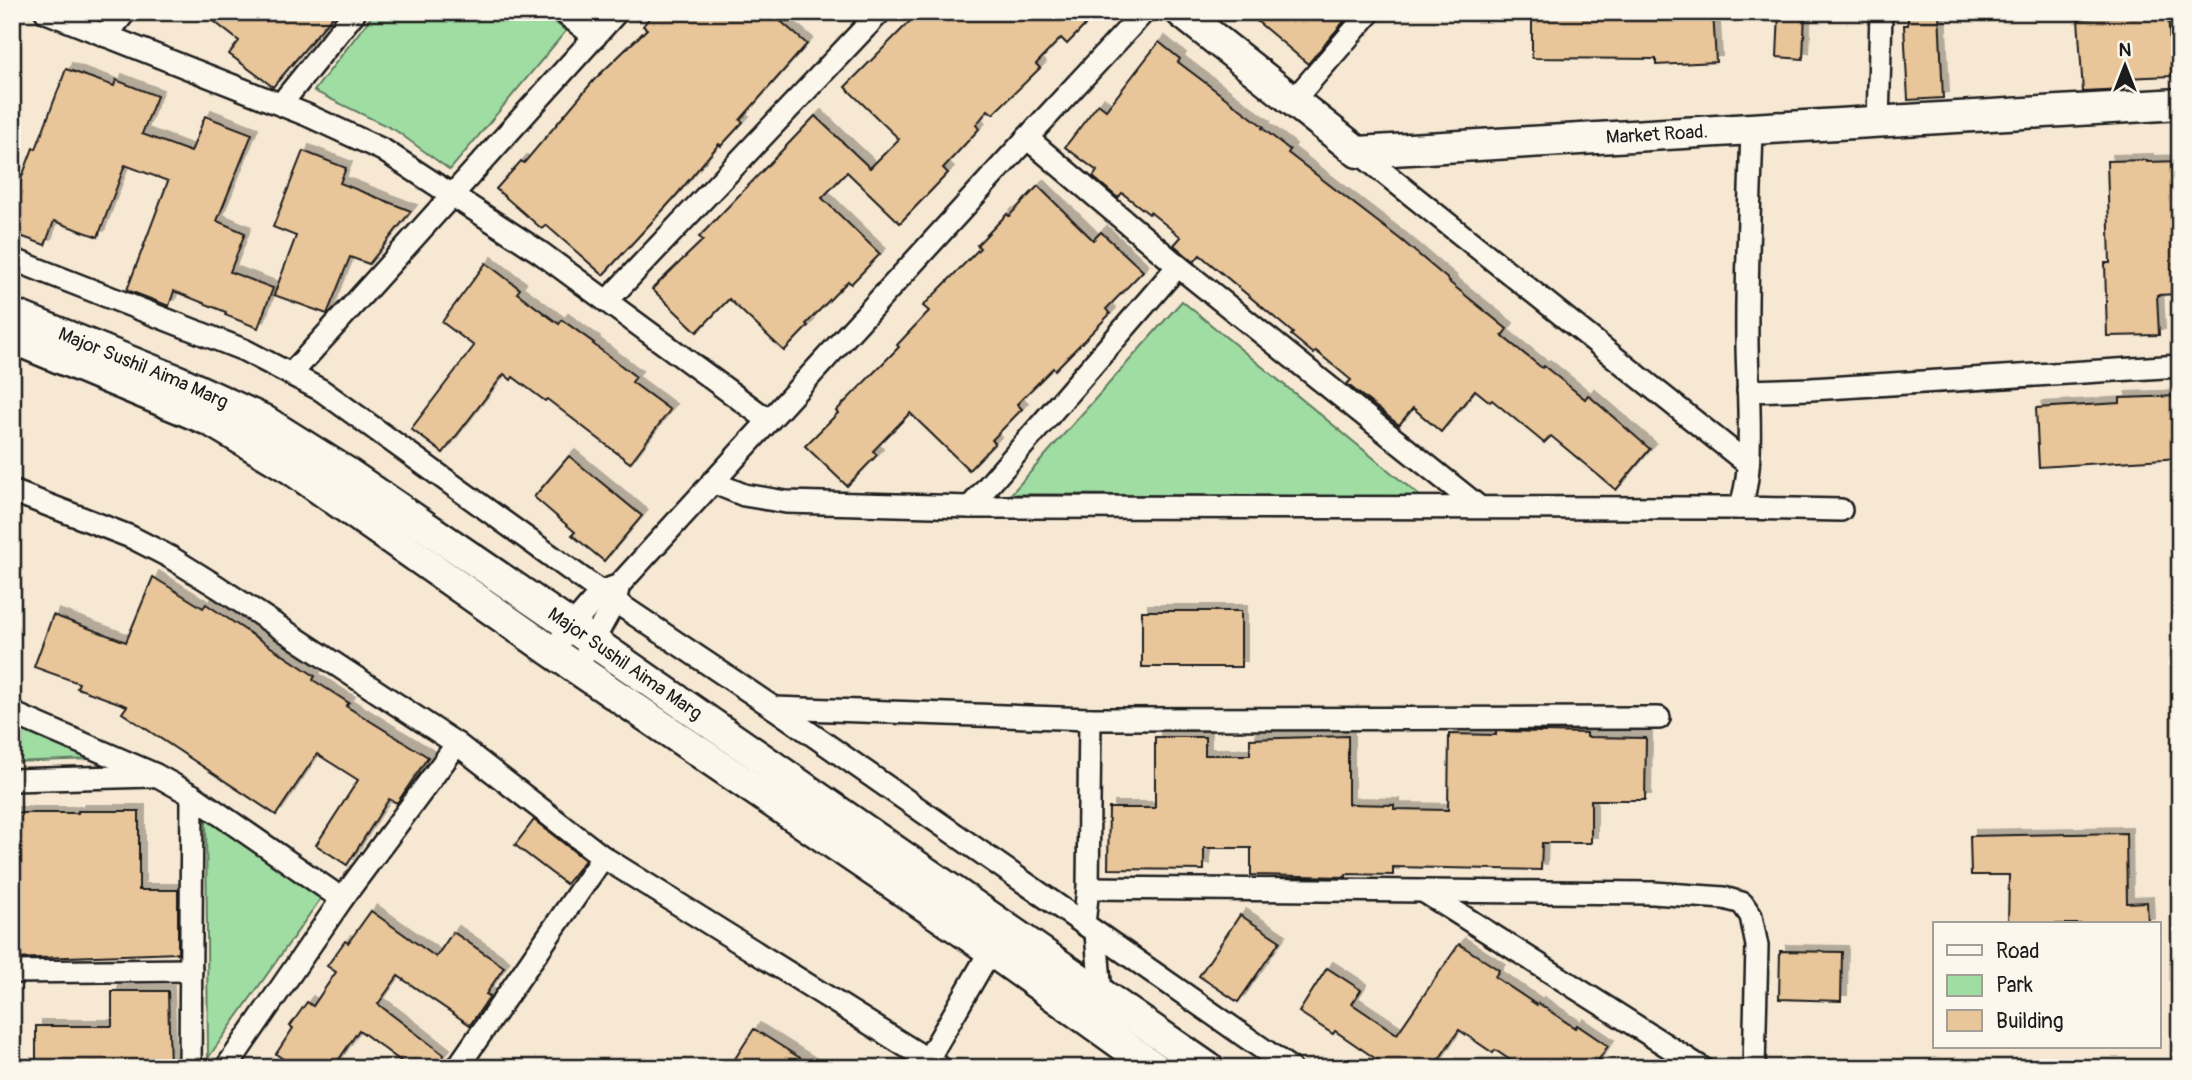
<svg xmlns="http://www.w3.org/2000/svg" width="2192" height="1080" font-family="Pangolin,sans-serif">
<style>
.green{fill:#a0dda3;stroke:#5e7c60;stroke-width:2}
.building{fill:#e9c59a;stroke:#1c1c1c;stroke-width:2;filter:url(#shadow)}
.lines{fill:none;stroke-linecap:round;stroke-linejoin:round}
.street-casing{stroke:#1c1c1c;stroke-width:26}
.secondary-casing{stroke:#1c1c1c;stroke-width:35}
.street{stroke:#fbf7ec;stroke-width:21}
.secondary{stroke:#fbf7ec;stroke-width:30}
.labels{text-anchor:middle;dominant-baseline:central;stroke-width:5;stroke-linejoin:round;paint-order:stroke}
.street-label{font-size:19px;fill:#1c1c1c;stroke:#fbf7ec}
</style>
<defs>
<filter id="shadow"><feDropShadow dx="6" dy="-6" stdDeviation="0" flood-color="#0004"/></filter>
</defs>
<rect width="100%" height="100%" fill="#f6e8d3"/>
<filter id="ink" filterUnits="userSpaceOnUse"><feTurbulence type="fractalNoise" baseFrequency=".0143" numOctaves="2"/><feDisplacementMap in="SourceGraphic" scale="14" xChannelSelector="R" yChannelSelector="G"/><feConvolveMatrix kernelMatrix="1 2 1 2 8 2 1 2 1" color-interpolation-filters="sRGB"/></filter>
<g filter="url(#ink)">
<g class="green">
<path d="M375 12H542L566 31 450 170 395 130 314 91Z"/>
<path d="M1182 301 1421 497 1011 494Z"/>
<path d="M12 725 92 759 12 762Z"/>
<path d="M206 818 321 898 208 1058Z"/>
</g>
<g class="building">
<path d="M202 12H336L273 87 229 54 239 41Z"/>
<path d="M654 12H770L807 44 740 120 743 122 721 146 719 144 674 198 603 275 546 225 542 229 496 189 521 161 524 163 594 80 647 29 643 26Z"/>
<path d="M919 12H1098L1067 44 1061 38 1036 64 1040 68 993 114 988 110 976 125 979 129 943 168 948 173 900 223 847 172 822 198 880 254 851 284 848 281 806 324 808 326 784 351 729 299 697 332 652 289 703 240 699 237 815 116 870 168 899 139 845 87Z"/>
<path d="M1246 12H1352L1308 64Z"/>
<path d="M1532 12H1713L1716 62 1656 65V59L1532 58Z"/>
<path d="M1779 12H1805L1803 59 1777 57Z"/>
<path d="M1908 12H1939L1943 98 1908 100 1904 25H1908Z"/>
<path d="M2168 13 2172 76 2124 78 2125 90 2083 92 2078 19Z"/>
<path d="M1159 42 1180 59 1178 62 1264 127 1262 128 1290 150 1288 153 1400 239 1450 281 1449 282 1507 329 1502 336 1542 368 1544 366 1585 399 1588 395 1650 449 1616 490 1551 436 1544 443 1492 400 1490 402 1475 390 1441 432 1413 408 1399 425 1347 384 1351 380 1316 351 1314 354 1291 335 1293 333 1200 255 1194 262 1174 245 1181 237 1150 212 1149 214 1122 193 1118 198 1093 177 1097 171 1065 147 1098 104 1106 110Z"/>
<path d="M66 69 114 86 116 80 157 96 142 134 191 152 205 116 252 134 217 221 245 233 230 272 273 288 258 328 225 315 226 312 174 291 169 306 127 290 168 181 125 165 98 237 54 221 45 245 12 233V203L33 148 36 149Z"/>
<path d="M303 151 346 168 340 183 411 211 369 264 350 257 327 314 274 295 296 236 273 227Z"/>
<path d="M2147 160V162L2180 161V294L2157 295 2159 335 2107 336 2105 263H2110L2107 161Z"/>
<path d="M1038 186 1093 240 1101 232 1143 271 1106 309 1110 314 1055 370 1053 368 1017 404 1022 409 992 440 995 443 969 470 910 413 873 451 877 455 847 486 805 446 838 413 836 411 899 347 897 345 929 311 923 306 980 248 977 245 1007 214 1009 216Z"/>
<path d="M486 263 520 289 517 293 559 324 562 320 594 343 593 344 636 377 632 382 670 410 630 463 547 399 545 401 513 377 511 380 504 374 443 453 411 429 474 346 442 322Z"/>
<path d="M2180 396V458L2039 467 2036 408 2120 403V398Z"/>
<path d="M569 456 642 516 604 561 572 535 575 532 534 497Z"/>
<path d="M153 577 203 608 206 604 239 626 315 676 313 680 349 703 346 706 428 757 397 803 389 799 347 865 316 845 358 780 317 754 276 815 122 713 127 706 77 688 79 683 34 667 53 615 126 642Z"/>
<rect x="1142" y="611" width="99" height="56"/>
<path d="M1496 731 1587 733V737L1646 738 1645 800H1591V843H1542L1541 870 1393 867V875L1346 874V877L1251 875V848H1204V870L1108 869 1109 808H1155V737H1205V755H1250V739L1348 736V804L1394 805V809L1448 810 1449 734 1496 735Z"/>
<path d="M78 811H139V890H178V953L12 959V813H78Z"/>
<path d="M534 820 585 860 566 884 515 845Z"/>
<path d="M2126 833 2127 903 2147 902 2148 924H2008L2009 875H1971L1970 836Z"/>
<path d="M371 911 436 957 453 932 504 967 486 994 490 996 470 1025 398 976 378 1004 444 1055 434 1068H410L359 1030 333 1068H296L276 1054 293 1028 290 1026 307 1002 313 1006 336 972 327 966 345 941 348 943Z"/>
<path d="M1240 915 1280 941 1238 1002 1199 976Z"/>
<path d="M1459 944 1499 970 1495 977 1537 1005 1538 1003 1575 1028 1577 1025 1608 1046 1593 1068H1522L1495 1050 1493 1053 1459 1030 1433 1068H1375L1379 1061 1335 1031 1333 1034 1299 1012 1327 968 1361 990 1352 1004 1397 1034Z"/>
<path d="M1780 951 1842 952 1841 1001 1779 999Z"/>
<path d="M112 991H168L170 1068H111V1063H36V1026H112Z"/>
<path d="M754 1029 816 1068H729Z"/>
</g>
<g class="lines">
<defs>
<g id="street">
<path d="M46 12 307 115 383 150 541 253 768 420"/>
<path d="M563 12 595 37"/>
<path d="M106 36 125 12"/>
<path d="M1292 102 1370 12"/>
<path d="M281 104 355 12"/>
<path d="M1878 123 1881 12"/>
<path d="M1027 138 1178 266 1479 507"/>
<path d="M1358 152 1748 464"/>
<path d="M12 259 244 350 321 390 601 592 774 708 1084 924"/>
<path d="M608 300 880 12"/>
<path d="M291 374 617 12"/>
<path d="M1748 391 1811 389 2180 366"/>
<path d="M712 482 744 495 786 502 970 507 1739 508 1841 510"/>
<path d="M12 491 131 537 170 557 218 587 457 744 603 857 941 1068"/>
<path d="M970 507 1178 266"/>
<path d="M1739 508C1756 476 1747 383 1747 343 1746 272 1750 201 1752 129"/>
<path d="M551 651 601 592 614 587"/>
<path d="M587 652 615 601 619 585 1027 138 1144 12"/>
<path d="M774 708 1090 719 1659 718"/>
<path d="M12 713 156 775 192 795 342 899"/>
<path d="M1090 719 1088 888 1084 924 1290 1068"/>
<path d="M12 780 151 776"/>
<path d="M1088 888 1653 893 1724 898 1742 903 1751 916 1757 946 1754 1068"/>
<path d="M1423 891 1702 1068"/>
<path d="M1096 933 1101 994"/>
<path d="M12 972 191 970"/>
<path d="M190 1068 192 795"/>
<path d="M226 1068 342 899 457 744"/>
<path d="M457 1068 603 857"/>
<path d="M923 1068 997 939"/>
</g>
<g id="secondary">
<path id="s1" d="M1181 12 1358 152 2180 104"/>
<path id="s2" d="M12 314 178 381 263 420 344 471 572 627 1208 1068"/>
<path d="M12 338 211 421 290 468 551 651 990 950 1155 1068"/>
</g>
</defs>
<use href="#street" class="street-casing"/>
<use href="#secondary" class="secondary-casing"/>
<use href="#street" class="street"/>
<use href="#secondary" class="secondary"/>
</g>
</g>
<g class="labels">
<g class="street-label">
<text stroke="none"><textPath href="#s1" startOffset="525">Market Road.</textPath></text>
<text stroke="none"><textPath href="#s2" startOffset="142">Major Sushil Aima Marg</textPath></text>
<text stroke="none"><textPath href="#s2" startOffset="709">Major Sushil Aima Marg</textPath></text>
</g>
</g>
<rect width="2192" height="1080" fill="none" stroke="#fbf7ec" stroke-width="42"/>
<rect x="21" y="21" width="2150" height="1038" fill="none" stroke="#1c1c1c" stroke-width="2.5" filter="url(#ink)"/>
<rect x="1933" y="922" width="228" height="126" fill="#fbf7ec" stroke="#a29f99" stroke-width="2"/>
<rect x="1947" y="945" width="35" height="10" fill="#fbf7ec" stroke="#a29f99" stroke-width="2"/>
<text x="1996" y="958" font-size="21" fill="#1c1c1c">Road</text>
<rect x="1947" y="975" width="35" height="21" fill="#a0dda3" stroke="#a29f99" stroke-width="2"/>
<text x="1996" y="992" font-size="21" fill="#1c1c1c">Park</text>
<rect x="1947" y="1010" width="35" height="21" fill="#e9c59a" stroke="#a29f99" stroke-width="2"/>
<text x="1996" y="1028" font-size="21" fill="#1c1c1c">Building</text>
<g transform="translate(2125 66)" stroke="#fbf7ec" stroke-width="5" paint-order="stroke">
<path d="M0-5L12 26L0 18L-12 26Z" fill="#1c1c1c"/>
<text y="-10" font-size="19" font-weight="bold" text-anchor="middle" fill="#1c1c1c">N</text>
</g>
</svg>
